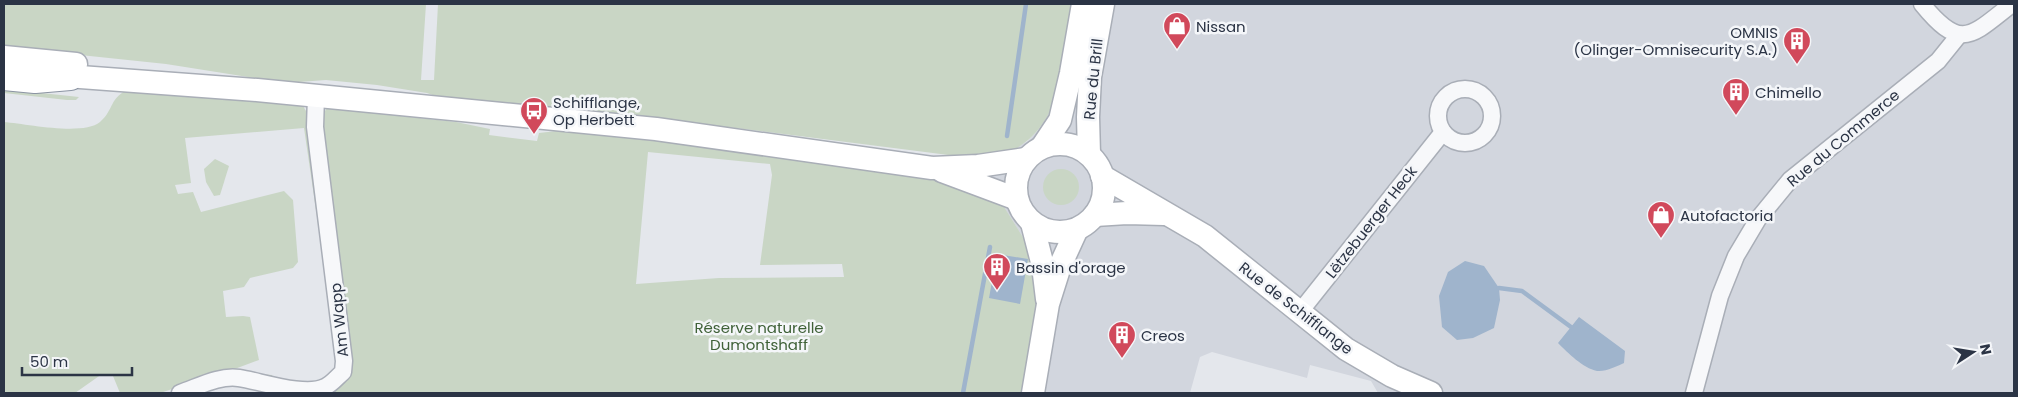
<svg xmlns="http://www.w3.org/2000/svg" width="2018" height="397" font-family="Poppins,sans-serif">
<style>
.built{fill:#d2d6de}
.green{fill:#c9d6c5;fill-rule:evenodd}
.water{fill:#9fb4cc}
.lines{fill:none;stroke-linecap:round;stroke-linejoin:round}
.stream{stroke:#9fb4cc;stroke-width:4.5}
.minor-casing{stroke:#a9aeb7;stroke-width:19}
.secondary-casing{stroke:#a9aeb7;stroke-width:25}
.motorway-casing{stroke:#8b94a3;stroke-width:30}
.minor{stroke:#f7f8fa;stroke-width:16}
.secondary{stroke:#fff;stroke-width:22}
.motorway{stroke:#fff;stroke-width:28}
.labels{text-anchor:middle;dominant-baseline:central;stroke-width:5;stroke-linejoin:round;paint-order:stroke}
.poi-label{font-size:15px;fill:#2b3445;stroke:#f4f6f9;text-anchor:start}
.street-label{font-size:15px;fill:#2b3445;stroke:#f4f6f9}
.park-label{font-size:15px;fill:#3f6138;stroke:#f4f6f9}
</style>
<rect width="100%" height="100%" fill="#e4e7ec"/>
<path class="built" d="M1108 4H2014V393H1378L1371 381 1310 365 1307 378 1212 352 1200 357 1190 393H1022L1035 326 1029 247 978 166 1014 149 1028 141 1040 128Z"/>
<g class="green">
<path d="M4 4H426L421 80H434L438 4H1074C1065 53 1065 120 1017 148 1006 154 992 156 980 159L736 128 444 99 427 93 377 85 326 80 285 83 166 64 4 47Z"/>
<path d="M131 88 297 103 303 106 315 126 327 108 456 122 490 129 489 135 537 141 539 133 609 125 932 168 1001 202 1029 247 1037 300 1035 326 1022 393H292L206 378 160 393H120L113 376 102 374 75 393H4V122C27 124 83 136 100 122 115 109 108 98 131 88ZM304 128 339 367C323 391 299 384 274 383L272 375 244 373 232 370 259 360 250 317 243 316 226 317 223 291 244 287 250 278 293 268 298 262 293 200 284 191 201 212 193 192 178 194 175 185 191 183 185 138ZM648 152 770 164 772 175 760 265 842 264 844 277 719 278 636 284Z"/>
<path d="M4 89 79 97 76 100H67L4 93Z"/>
<path d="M215 159 229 166 220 195 214 196 206 182 204 169Z"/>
<circle cx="1061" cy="187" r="18"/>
</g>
<g class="water">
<path d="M997 254 1028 259 1020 304 989 298Z"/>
<path d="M1465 261 1484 266 1499 288 1500 300 1494 328 1473 338 1457 340 1442 327 1439 296 1448 272Z"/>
<path d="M1579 317 1625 351 1624 363C1617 366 1606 372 1597 371 1583 368 1568 353 1558 343Z"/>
</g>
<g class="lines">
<g class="stream">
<path d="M1007 136 1026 4"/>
<path d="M1499 288 1522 291 1571 327"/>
<path d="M963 393 990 247"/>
</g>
<defs>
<g id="minor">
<path d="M1922 4C1961 52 1971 36 2012 4"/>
<circle cx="1465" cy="116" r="27"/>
<path d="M1299 313 1443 132"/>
<path d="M180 393C198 387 219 375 239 378 260 381 305 397 325 387 332 384 337 377 343 372L344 361 315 127 316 96"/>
<path d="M1694 393 1720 296 1736 256 1758 219 1790 180 1938 61 1959 35"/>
</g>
<g id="secondary">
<path d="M4 57 76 64"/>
<path d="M53 75 257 90 656 129 932 168 978 166 1026 159"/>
<circle cx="1060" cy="188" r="44"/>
<path d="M1042 147 1060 120 1071 73 1083 4"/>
<path d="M1089 154 1088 117 1090 77 1103 4"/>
<path d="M942 171 1017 199"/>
<path d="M1102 176 1205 236 1346 349 1392 376 1431 393"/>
<path d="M1095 215 1127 213 1164 214"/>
<path d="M1032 223 1043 266 1047 299"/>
<path d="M1033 393 1048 304 1060 266 1077 229"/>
</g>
<path id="motorway" d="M4 76 35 79 70 76"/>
</defs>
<use href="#minor" class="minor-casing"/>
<use href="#secondary" class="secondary-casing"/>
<use href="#motorway" class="motorway-casing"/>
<use href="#minor" class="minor"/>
<use href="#secondary" class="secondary"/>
<use href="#motorway" class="motorway"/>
</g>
<defs>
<symbol id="shop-pin" viewBox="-11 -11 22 30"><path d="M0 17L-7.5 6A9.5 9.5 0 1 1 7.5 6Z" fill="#d1495b" stroke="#f4f6f9"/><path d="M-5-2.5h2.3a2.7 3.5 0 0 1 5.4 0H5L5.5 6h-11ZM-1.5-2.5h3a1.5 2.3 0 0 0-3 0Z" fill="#fff"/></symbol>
<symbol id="building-pin" viewBox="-11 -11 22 30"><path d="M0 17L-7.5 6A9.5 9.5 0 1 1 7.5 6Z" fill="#d1495b" stroke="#f4f6f9"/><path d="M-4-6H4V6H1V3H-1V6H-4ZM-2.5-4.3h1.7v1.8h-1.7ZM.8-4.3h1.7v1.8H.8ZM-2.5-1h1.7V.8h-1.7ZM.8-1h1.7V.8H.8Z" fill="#fff"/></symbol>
<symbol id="bus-pin" viewBox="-11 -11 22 30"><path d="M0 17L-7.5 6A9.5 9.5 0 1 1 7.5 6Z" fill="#d1495b" stroke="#f4f6f9"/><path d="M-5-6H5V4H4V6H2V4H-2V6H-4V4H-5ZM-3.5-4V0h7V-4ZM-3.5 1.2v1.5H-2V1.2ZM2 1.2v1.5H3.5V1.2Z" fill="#fff"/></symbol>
</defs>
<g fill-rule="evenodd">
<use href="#shop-pin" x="1161" y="10" width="32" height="43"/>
<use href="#building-pin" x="1781" y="25" width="32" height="43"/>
<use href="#building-pin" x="1720" y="76" width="32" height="43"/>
<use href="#bus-pin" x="518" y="95" width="32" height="43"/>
<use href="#shop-pin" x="1645" y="199" width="32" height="43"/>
<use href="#building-pin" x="981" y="251" width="32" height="43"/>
<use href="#building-pin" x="1106" y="319" width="32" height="43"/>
</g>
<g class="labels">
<g class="poi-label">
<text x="1196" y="26">Nissan</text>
<text x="1778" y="32" text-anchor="end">OMNIS<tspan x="1778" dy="17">(Olinger-Omnisecurity S.A.)</tspan></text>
<text x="1755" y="92">Chimello</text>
<text x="553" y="102">Schifflange,<tspan x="553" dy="17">Op Herbett</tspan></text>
<text x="1680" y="215">Autofactoria</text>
<text x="1016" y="267">Bassin d'orage</text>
<text x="1141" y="335">Creos</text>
</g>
<g class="street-label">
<text transform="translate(1093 79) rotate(-84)">Rue du Brill</text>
<text transform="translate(1843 138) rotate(-40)">Rue du Commerce</text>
<text transform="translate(1371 222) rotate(-52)">Lëtzebuerger Heck</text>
<text transform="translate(1296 308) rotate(38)">Rue de Schifflange</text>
<text transform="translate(339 320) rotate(-96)">Am Wapp</text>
</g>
<g class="park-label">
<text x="759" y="327">Réserve naturelle<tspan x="759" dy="17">Dumontshaff</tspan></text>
</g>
</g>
<rect width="2018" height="397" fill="none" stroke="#2b3445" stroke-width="10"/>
<g transform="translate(1973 352) rotate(78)" stroke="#f4f6f9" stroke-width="4" paint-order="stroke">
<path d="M0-4L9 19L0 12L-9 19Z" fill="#2b3445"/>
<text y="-8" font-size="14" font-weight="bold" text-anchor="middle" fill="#2b3445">N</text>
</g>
<path d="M22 367v8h110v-8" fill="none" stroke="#2b3445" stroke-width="2.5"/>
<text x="30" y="367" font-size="15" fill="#2b3445" stroke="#f4f6f9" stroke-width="4" paint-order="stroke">50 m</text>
</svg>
